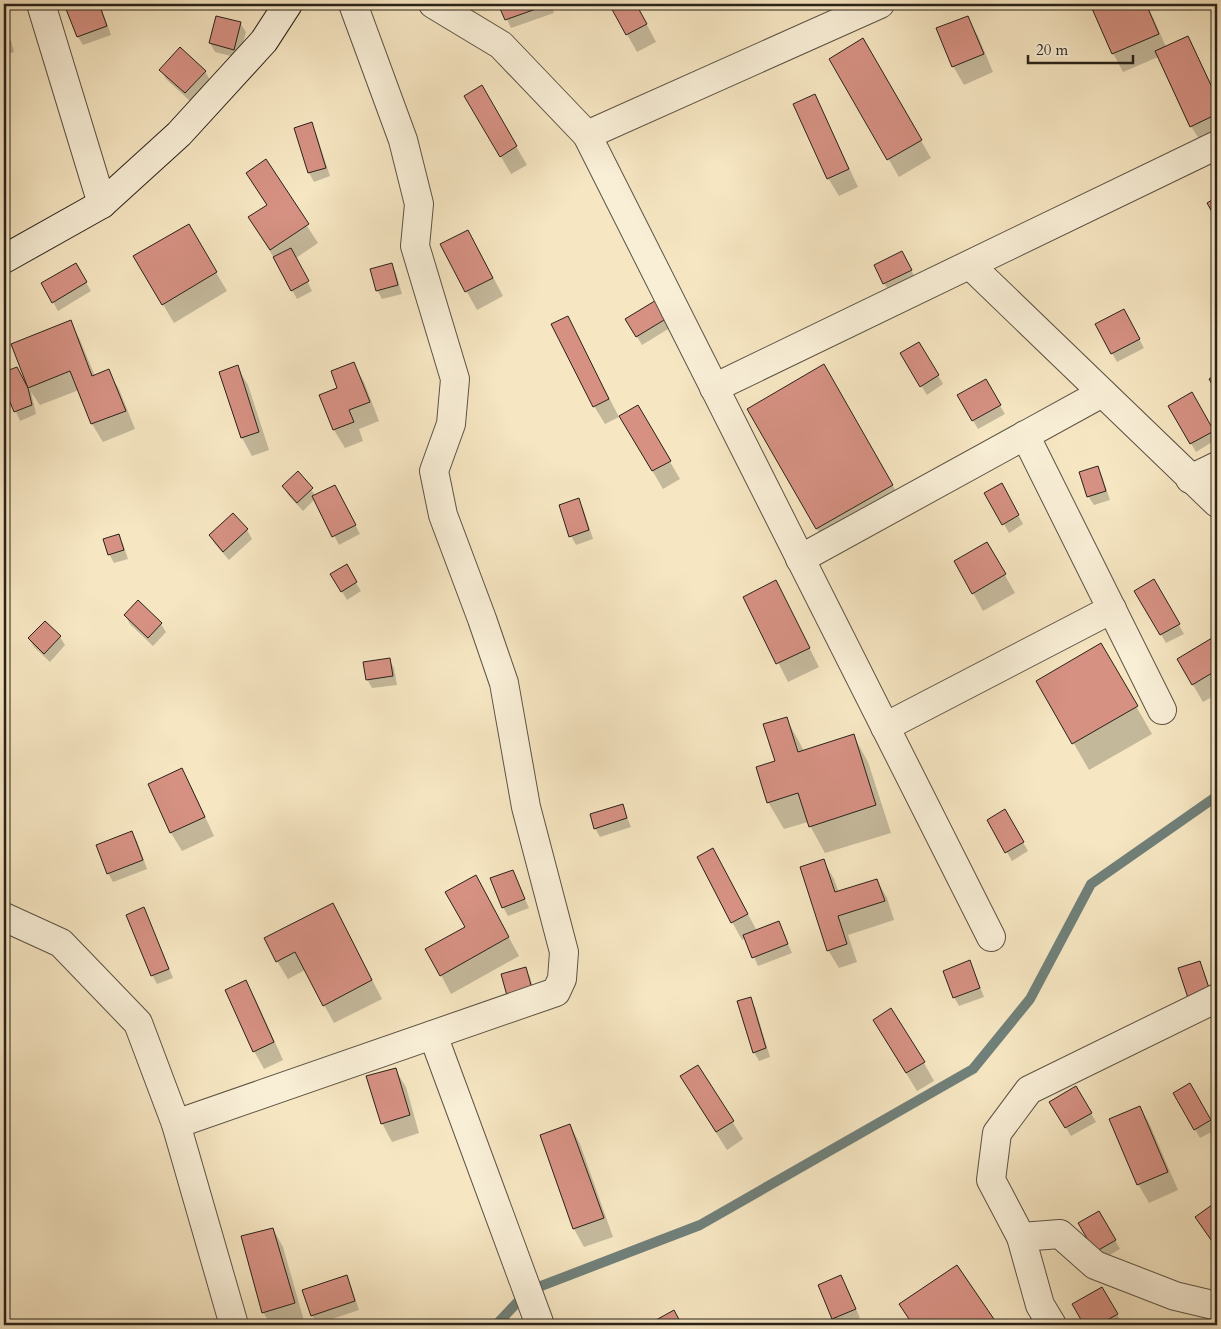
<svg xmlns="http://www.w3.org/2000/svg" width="1221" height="1329" font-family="Cardo,serif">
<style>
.shadow{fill:#0003}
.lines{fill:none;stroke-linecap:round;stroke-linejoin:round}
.stream{stroke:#70807a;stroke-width:10}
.building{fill:#d69183;stroke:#292219}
.street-casing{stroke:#5c5343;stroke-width:30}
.secondary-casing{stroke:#292219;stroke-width:30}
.street{stroke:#f9efd7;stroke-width:28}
.secondary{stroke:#f9efd7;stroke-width:28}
</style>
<rect width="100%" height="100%" fill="#f6e6c2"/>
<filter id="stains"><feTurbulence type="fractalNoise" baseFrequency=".004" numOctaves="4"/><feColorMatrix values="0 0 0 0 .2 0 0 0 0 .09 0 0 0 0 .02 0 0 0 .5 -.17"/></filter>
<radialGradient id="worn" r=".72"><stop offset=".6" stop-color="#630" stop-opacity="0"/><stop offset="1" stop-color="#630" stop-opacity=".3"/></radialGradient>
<g class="shadow">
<path d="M66 4H100L111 35 83 45 78 37Z"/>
<path d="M500 4H551L554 13 511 28Z"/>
<path d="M610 4H636L656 42 637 52Z"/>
<path d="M1091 4H1147L1166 47 1188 37 1217 96V137L1202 144 1191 126 1158 57 1123 72 1113 53Z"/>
<path d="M967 17 978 36 993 72 964 85 953 66Z"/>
<path d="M240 23 246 32 239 58 215 52 210 43Z"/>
<path d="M4 26 9 34 14 52 4 55Z"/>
<path d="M863 40 931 158 899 177 830 59Z"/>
<path d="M161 70 205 71 210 80 190 101 166 79Z"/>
<path d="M481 87 527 165 511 174 466 96Z"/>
<path d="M814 96 824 114 858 187 839 196 828 178Z"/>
<path d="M311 124 316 133 330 176 314 182 309 173 295 128Z"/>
<path d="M265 161 318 243 296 258 312 291 297 299 274 258 250 218 268 206 247 173Z"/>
<path d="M188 226 227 291 174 323 135 257Z"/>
<path d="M441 245 478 249 503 296 477 310Z"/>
<path d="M906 261 916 279 889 292 884 283Z"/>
<path d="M391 264 396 273 402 294 382 299 377 290Z"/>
<path d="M76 265 91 291 58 311 43 284Z"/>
<path d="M658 301 673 326 642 345 627 320Z"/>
<path d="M567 317 619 417 605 424 594 406Z"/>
<path d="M1128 319 1144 348 1117 362 1112 353Z"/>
<path d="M70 321 80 340 95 376 108 371 119 389 135 429 103 442 92 424 79 390 40 405 31 392 36 414 20 421 4 384V373L16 368 28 390 30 389 12 344Z"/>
<path d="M919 343 943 384 927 395 902 354Z"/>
<path d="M353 364 364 382 379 421 359 429 363 441 345 448 334 430 321 395 339 388Z"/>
<path d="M824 366 908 512 832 555 748 409Z"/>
<path d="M237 367 248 385 269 450 252 456 242 438Z"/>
<path d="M985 381 1005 414 978 429 959 396Z"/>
<path d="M1192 394 1217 439 1196 452 1170 407Z"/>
<path d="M638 407 680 479 663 489 621 417Z"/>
<path d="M1097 467 1102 476 1110 500 1094 505 1088 496Z"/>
<path d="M298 473 316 496 340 495 360 534 339 545 315 499 303 511 288 495 283 486Z"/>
<path d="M1001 485 1023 524 1009 533 986 493Z"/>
<path d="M578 500 583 508 593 539 576 545 571 536Z"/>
<path d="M233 515 247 530 252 539 229 560 215 544 210 536Z"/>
<path d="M118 535 123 544 128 559 114 563 109 554Z"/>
<path d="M987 544 1015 593 983 611 973 593Z"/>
<path d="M346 566 361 591 347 600 332 575Z"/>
<path d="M1154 581 1184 634 1166 643 1136 592Z"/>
<path d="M776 582 819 667 788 682 745 597Z"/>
<path d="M125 615 161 624 166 632 153 646 130 624Z"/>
<path d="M60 637 65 645 50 662 34 647 29 639Z"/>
<path d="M1217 637V694L1203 702 1178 659Z"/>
<path d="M1101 645 1152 734 1089 770 1038 681Z"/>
<path d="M389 659 394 668 397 685 372 688 367 679Z"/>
<path d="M786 718 804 751 853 735 868 762 891 833 825 853 808 822 784 829 768 802Z"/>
<path d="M182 770 192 788 214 836 182 851 171 833 149 785Z"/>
<path d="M622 805 631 827 600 837 595 828Z"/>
<path d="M1005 811 1028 851 1012 861 989 820Z"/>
<path d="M132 833 137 841 147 869 113 882 108 873Z"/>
<path d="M823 860 834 879 839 893 877 880 887 898 894 920 848 935 857 962 839 968 828 950Z"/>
<path d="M723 867 757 931 779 923 792 953 758 966 746 938 742 940 732 922Z"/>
<path d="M512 871 529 908 508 916 503 907Z"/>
<path d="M486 895 519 956 451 994 441 975Z"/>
<path d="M144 909 173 978 157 984 152 975Z"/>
<path d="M343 923 382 999 334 1023 305 970 288 979 277 961Z"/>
<path d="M970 962 984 997 959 1006 954 997Z"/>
<path d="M1199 963 1204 972 1216 1006 1196 1013Z"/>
<path d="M525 968 530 977 538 1005Z"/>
<path d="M246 982 256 1000 283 1060 264 1069 254 1051Z"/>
<path d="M750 999 755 1007 770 1057 759 1061 754 1052Z"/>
<path d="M885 1039 924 1063 934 1081 917 1091Z"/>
<path d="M395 1069 406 1087 419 1133 392 1142 382 1123Z"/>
<path d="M1190 1085 1215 1130 1200 1138 1175 1093Z"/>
<path d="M1076 1088 1096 1122 1071 1136 1051 1102Z"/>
<path d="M692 1095 732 1121 743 1139 727 1150Z"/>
<path d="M1140 1107 1150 1125 1178 1190 1149 1203 1138 1184 1111 1119Z"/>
<path d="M570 1125 580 1144 613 1237 584 1247 574 1229Z"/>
<path d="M1216 1204 1217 1206V1248L1202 1226Z"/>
<path d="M1099 1212 1120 1249 1101 1260 1080 1223Z"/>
<path d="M273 1229 283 1247 304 1321 291 1325H271L263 1312Z"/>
<path d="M957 1266 996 1325H913L901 1304Z"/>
<path d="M346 1277 351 1286 359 1310 317 1324 312 1315Z"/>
<path d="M846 1286 860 1318 842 1325H837L833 1318Z"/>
<path d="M1102 1288 1122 1323 1118 1325H1085L1073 1304Z"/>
</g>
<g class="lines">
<path class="stream" d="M496 1325 528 1291 700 1225 973 1069 1030 999 1091 884 1217 796"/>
</g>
<g class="building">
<path d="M64 4H99L107 26 77 37Z"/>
<path d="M498 4H550L505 20Z"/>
<path d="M609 4H636L647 24 626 35Z"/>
<path d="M1090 4H1146L1159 34 1112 54Z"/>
<path d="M216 16 241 22 234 50 209 43Z"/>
<path d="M968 16 984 54 952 67 936 28Z"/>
<path d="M4 24 10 43 4 45Z"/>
<path d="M1188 36 1217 98V114L1190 127 1155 51Z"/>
<path d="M863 38 922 140 887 160 829 59Z"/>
<path d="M180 47 206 71 185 93 159 70Z"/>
<path d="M482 85 517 146 500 157 464 96Z"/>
<path d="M815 94 849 169 827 179 793 104Z"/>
<path d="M312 122 326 168 308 173 294 128Z"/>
<path d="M266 159 309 224 270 250 248 217 267 205 246 173Z"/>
<path d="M1217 197V221L1207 203Z"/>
<path d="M189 224 217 272 162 305 133 256Z"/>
<path d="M468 230 493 278 465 292 440 244Z"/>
<path d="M291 248 309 281 291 291 273 257Z"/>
<path d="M902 251 912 270 883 284 874 265Z"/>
<path d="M76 263 87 282 52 303 41 283Z"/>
<path d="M392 263 398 285 376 291 370 269Z"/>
<path d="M658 299 669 317 636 337 625 319Z"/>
<path d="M1124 309 1140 339 1111 354 1095 324Z"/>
<path d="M568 316 609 399 593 407 551 324Z"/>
<path d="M71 320 92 376 109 369 126 411 91 424 70 371 28 388 11 344Z"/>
<path d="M919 342 939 375 920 387 900 353Z"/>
<path d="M354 362 370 402 349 410 354 422 333 430 319 395 337 388 331 371Z"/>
<path d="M824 364 893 485 816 529 747 409Z"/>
<path d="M238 365 259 432 241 438 219 372Z"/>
<path d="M17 367 28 388 32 405 14 412 4 387V372Z"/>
<path d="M1217 374V393L1209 379Z"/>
<path d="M986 379 1001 405 972 421 957 395Z"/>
<path d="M1192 392 1214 431 1190 444 1168 406Z"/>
<path d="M638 405 671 461 652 471 619 416Z"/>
<path d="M1098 466 1106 491 1087 497 1079 472Z"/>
<path d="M298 471 313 488 297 503 282 486Z"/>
<path d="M1002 483 1019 515 1002 525 984 493Z"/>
<path d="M335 485 356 525 332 537 312 496Z"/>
<path d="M579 498 589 530 569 537 559 505Z"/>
<path d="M233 513 248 529 223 552 209 535Z"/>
<path d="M119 534 124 550 108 555 103 539Z"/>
<path d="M987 542 1006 574 972 594 954 561Z"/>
<path d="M347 564 357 582 341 592 330 574Z"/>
<path d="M1154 579 1180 624 1160 635 1134 591Z"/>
<path d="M776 580 810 648 776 664 743 597Z"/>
<path d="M138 600 162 623 148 638 124 615Z"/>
<path d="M45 621 61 636 44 654 28 638Z"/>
<path d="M1217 635V670L1192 685 1177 659Z"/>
<path d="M1101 643 1138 706 1072 744 1036 681Z"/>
<path d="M390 658 393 676 366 680 363 662Z"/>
<path d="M787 717 798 752 854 734 876 805 809 827 798 793 767 803 756 767 775 761 763 724Z"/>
<path d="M182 768 205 817 170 833 148 784Z"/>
<path d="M623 804 627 818 594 829 590 814Z"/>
<path d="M1005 809 1024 842 1005 853 987 820Z"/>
<path d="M132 831 143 860 107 874 96 845Z"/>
<path d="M713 848 748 914 731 923 697 857Z"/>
<path d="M824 859 835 892 877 879 885 901 838 916 847 944 827 951 800 867Z"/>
<path d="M513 870 525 899 502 908 490 878Z"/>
<path d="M476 875 509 937 440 976 425 949 465 927 445 892Z"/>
<path d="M333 903 372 980 323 1006 295 952 276 962 264 938Z"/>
<path d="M144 907 169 969 151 976 126 915Z"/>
<path d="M779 921 788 944 752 958 743 935Z"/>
<path d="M970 960 980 988 953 998 943 971Z"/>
<path d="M1200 961 1212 997 1190 1004 1178 968Z"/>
<path d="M526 967 534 996 509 1003 501 974Z"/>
<path d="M246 980 274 1042 253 1052 225 990Z"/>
<path d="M751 997 766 1048 753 1053 737 1001Z"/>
<path d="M891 1008 925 1062 906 1073 873 1020Z"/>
<path d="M698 1065 734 1121 716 1132 680 1076Z"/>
<path d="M396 1068 410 1115 381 1124 366 1076Z"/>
<path d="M1190 1083 1211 1120 1194 1130 1173 1093Z"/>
<path d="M1076 1086 1092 1113 1065 1128 1049 1102Z"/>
<path d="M1140 1106 1168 1172 1137 1185 1109 1119Z"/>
<path d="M570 1124 604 1218 573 1229 540 1135Z"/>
<path d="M1216 1202 1217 1204 1216 1247 1195 1217Z"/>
<path d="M1099 1211 1116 1240 1095 1252 1078 1223Z"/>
<path d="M273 1228 295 1303 262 1313 241 1236Z"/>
<path d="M957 1265 998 1325H913L899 1304Z"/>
<path d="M347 1275 355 1301 311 1316 302 1290Z"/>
<path d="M841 1275 856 1309 832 1319 818 1285Z"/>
<path d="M1102 1287 1118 1314 1098 1325H1084L1072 1304Z"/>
<path d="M674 1310 682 1325H647Z"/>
</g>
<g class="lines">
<defs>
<g id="street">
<path d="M41 4 102 204"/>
<path d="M433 4 501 45 587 135 991 937"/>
<path d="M587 135 880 4"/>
<path d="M970 265 1217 503"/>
<path d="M714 388 1217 145"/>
<path d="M1025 435 1162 710"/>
<path d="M1190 479 1217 466"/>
<path d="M800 559 1102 393"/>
<path d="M885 727 1112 609"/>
<path d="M4 917 61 943 138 1023 176 1124 234 1325"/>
<path d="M433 1035 540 1325"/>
<path d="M176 1124 556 992 562 979 564 952 526 807 504 683 482 619 443 515 434 471 451 424 455 379 415 246 419 204 403 140 353 4"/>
<path d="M1021 1237 1060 1234 1095 1265 1175 1296 1213 1305 1217 1303"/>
<path d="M1052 1325 1040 1305 1021 1237 991 1180 997 1133 1029 1090 1217 998"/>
</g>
<path id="secondary" d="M4 259 102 204 179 134 264 41 288 4"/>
</defs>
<use href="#street" class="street-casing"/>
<use href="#secondary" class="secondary-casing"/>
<use href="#street" class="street"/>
<use href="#secondary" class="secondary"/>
</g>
<rect width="1221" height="1329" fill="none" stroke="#f6e6c2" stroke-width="20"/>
<rect x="5" y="5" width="1211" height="1319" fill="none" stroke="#292219" stroke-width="2.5"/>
<rect x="10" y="10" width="1201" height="1309" fill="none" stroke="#292219"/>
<path d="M1028 55v8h105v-8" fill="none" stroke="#292219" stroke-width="2.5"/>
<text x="1036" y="55" font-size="15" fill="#292219" stroke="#f9efd7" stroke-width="4" paint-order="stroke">20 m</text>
<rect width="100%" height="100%" filter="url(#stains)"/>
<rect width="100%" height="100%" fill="url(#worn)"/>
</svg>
